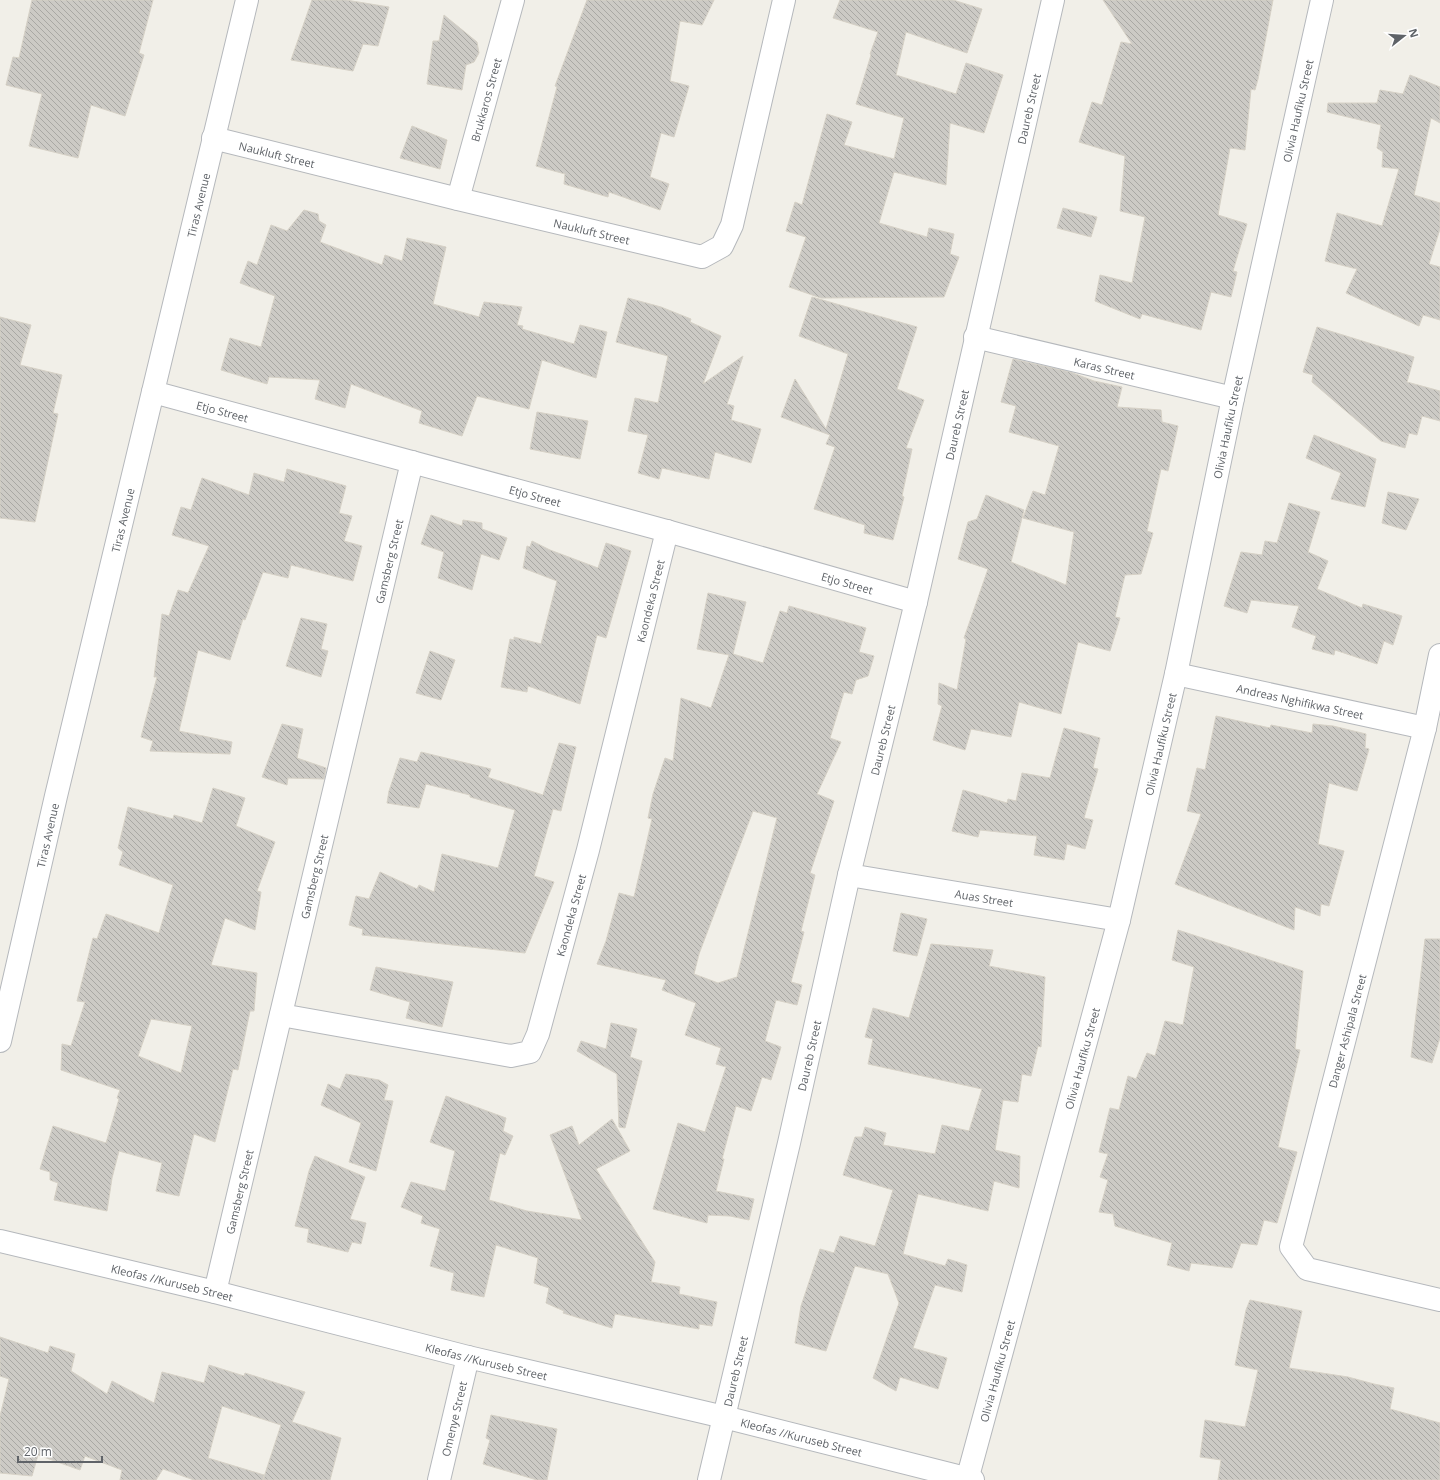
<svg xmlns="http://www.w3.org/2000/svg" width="1440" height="1480" font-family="'Open Sans',sans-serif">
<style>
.building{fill:url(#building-back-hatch);stroke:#d6d1c6;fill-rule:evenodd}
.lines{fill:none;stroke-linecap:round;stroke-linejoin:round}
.minor-casing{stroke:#b5b8bc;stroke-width:24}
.minor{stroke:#fff;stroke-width:22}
.labels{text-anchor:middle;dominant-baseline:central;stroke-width:3;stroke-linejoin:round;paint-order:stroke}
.street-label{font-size:11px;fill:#5f6368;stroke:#fff}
</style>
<defs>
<pattern id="building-back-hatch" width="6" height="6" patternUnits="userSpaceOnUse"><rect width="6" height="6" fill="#cccac5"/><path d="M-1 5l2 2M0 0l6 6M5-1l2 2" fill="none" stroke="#a9a8a4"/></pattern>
</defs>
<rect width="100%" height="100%" fill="#f1efe8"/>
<g class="building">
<path d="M32 0H153L139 53 144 55 125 116 91 105 78 158 29 146 42 94 6 85 13 57 19 58Z"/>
<path d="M312 0H346L389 7 378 46 363 44 353 71 291 60Z"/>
<path d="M587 0H714L702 25 680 21 670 81 689 86 674 137 661 133 650 177 669 184 660 210 609 192 608 197 564 184 565 174 536 166 557 87 555 86Z"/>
<path d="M840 0H953L982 9 967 53 906 32 896 75 956 94 966 63 1003 75 984 133 950 123 946 185 894 172 879 223 927 237 929 228 954 234 950 254 959 257 944 297 821 298 789 287 806 237 786 231 795 202 802 205 827 114 852 122 844 145 894 159 904 118 856 104 871 55 870 54 878 32 833 18Z"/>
<path d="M1103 0H1273L1258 79 1255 90 1251 89 1245 150 1230 148 1218 215 1247 224 1233 271 1237 272 1231 297 1211 292 1201 330 1142 314 1140 319 1095 301 1100 275 1132 283 1145 217 1120 211 1125 156 1079 142 1092 102 1102 105 1121 42 1132 44Z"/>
<path d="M444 15 477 42 479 53 474 62 466 65 462 90 427 84 433 41H439Z"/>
<path d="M1410 75 1440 87V123L1431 118 1414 195 1440 203V229L1429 264 1440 267V320L1423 315 1419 326 1346 293 1357 269 1325 261 1337 213 1382 226 1399 169 1382 167 1383 152 1377 148 1381 125 1327 112 1328 103H1377L1380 90 1403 94Z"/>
<path d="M412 126 447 140 440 169 400 158Z"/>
<path d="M1063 208 1097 217 1091 237 1057 228Z"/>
<path d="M304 210 318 214 319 221 326 225 320 242 382 265 385 255 402 261 407 238 446 247 433 304 479 317 484 302 522 307 517 325 523 326 522 329 574 344 580 325 607 332 596 378 542 360 529 409 477 396 462 436 419 423 422 411 351 384 345 408 315 399 320 380 269 377 267 384 221 370 230 338 261 347 275 296 240 283 248 261 257 265 271 225 287 231Z"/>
<path d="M812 297 917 327 897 389 924 400 906 448 912 449 902 496 904 497 893 540 864 533 865 525 814 509 835 447 826 444 830 435 781 417 795 379 826 429 848 354 799 336Z"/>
<path d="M628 298 661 307 691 319 690 322 721 336 703 384 743 356 727 404 734 406 731 420 761 429 751 463 715 452 709 479 662 468 659 479 638 473 648 435 628 431 635 398 658 403 668 356 616 342Z"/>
<path d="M0 317 31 325 20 365 62 375 53 413 58 414 35 522 0 518Z"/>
<path d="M1317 327 1414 357 1407 382 1440 391V421L1422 416 1417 435 1409 433 1405 448 1381 441 1312 382 1313 375 1303 372Z"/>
<path d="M1013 359 1070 372 1094 381 1122 387 1117 407 1161 410 1162 422 1178 426 1168 471 1161 469 1147 531 1153 533 1141 574 1125 575 1115 617 1120 618 1110 651 1078 642 1061 714 1019 702 1011 737 971 729 965 750 933 740 942 706 938 704 939 683 957 690 966 639 964 638 988 569 958 559 968 522 977 519 986 495 1024 510 1011 562 1066 585 1074 532 1023 518 1033 491 1045 495 1059 446 1009 432 1016 406 1001 402Z"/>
<path d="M537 412 588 421 580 459 530 449Z"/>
<path d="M1314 435 1376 459 1365 507 1331 499 1341 473 1306 458Z"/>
<path d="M287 469 346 486 339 513 352 516 344 541 362 546 353 581 291 565 288 578 263 572 245 620 243 619 230 660 198 650 179 731 232 742 230 754 150 751 153 741 141 737 157 677H154L162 614 169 616 178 590 188 593 209 546 172 535 181 507 191 510 202 478 249 495 254 473 284 482Z"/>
<path d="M1388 492 1419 499 1406 530 1382 523Z"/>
<path d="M1289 503 1320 512 1308 552 1328 561 1317 589 1362 608 1363 604 1402 616 1393 645 1384 641 1377 664 1335 650 1334 655 1312 649 1316 636 1292 627 1299 606 1251 600 1247 613 1224 606 1241 552 1262 555 1265 541 1277 543Z"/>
<path d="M431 515 462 526 463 520 482 523V529L507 538 499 560 481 554 472 590 438 578 444 552 421 544Z"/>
<path d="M532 541 550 550 598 568 606 543 631 551 606 638 597 635 580 704 528 686 527 692 501 687 510 639 514 640V637L541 644 557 581 523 568 527 546 530 547Z"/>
<path d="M708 593 746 602 733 654 763 663 780 611 787 613 789 606 866 628 859 652 874 656 868 676 856 680 852 694 844 692 830 738 841 742 817 794 834 801 810 873 815 875 801 931 804 932 791 982 802 985 797 1005 776 1000 765 1041 781 1047 771 1080 762 1077 751 1111 736 1106 722 1159H724L716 1191 754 1199 749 1220 730 1216 708 1215 707 1223 653 1209 678 1123 705 1132 726 1067 716 1064 721 1048 685 1035 696 1003 662 990 666 980 597 964 606 941 619 893 634 897 652 819 648 818 653 794 665 758 673 761 681 698 711 708 729 655 697 649ZM753 811 777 818 737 977 718 983 694 974 699 954Z"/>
<path d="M301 618 327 624 321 649 328 651 321 677 286 666Z"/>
<path d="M430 651 455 660 441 700 416 693Z"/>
<path d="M1216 716 1270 728 1271 725 1312 733 1313 724 1333 726 1366 734 1365 748 1369 749 1357 791 1329 783 1318 844 1344 851 1329 906 1321 904 1320 916 1295 907 1294 930 1175 884 1201 814 1187 811 1197 768 1205 770Z"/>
<path d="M282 724 303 729 297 758 326 768 324 779 288 778 287 785 262 777Z"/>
<path d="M1064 728 1100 738 1093 768 1098 769 1084 818 1093 820 1085 849 1067 844 1064 860 1034 855 1037 836 980 830 978 837 952 831 963 790 1007 803 1008 799 1016 801 1022 773 1050 778Z"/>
<path d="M559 743 576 747 561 811 553 809 534 876 554 882 525 953 362 935 363 929 349 925 356 896 369 899 380 872 417 889 419 885 434 892 442 854 498 868 515 810 470 797V795L426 784 419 808 387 803 389 791 400 758 417 762 421 752 491 769 488 777 490 778 543 795Z"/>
<path d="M213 788 245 798 236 826 275 842 257 891 261 892 255 930 225 918 211 965 257 973 254 1011H250L238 1070 233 1069 215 1142 194 1134 179 1196 156 1191 162 1163 119 1151 112 1178 107 1211 54 1200 58 1183 50 1180V1172L40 1169 53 1126 106 1143 119 1099 117 1098 120 1090 61 1070 62 1044 71 1046 85 1002 77 1001 93 938 97 939 106 914 159 933 173 885 119 865 123 852 118 848 128 807 173 819 174 815 202 823ZM151 1019 192 1026 181 1073 138 1056Z"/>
<path d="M901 913 927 919 917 956 893 951Z"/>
<path d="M1178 930 1303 971 1295 1049 1300 1050 1278 1147 1297 1152 1277 1223 1264 1220 1257 1245 1241 1243 1232 1268 1191 1263 1189 1271 1167 1265 1172 1243 1115 1226 1113 1214 1099 1212 1108 1180 1100 1177 1108 1154 1099 1152 1110 1108 1119 1110 1128 1076 1136 1079 1147 1053 1155 1056 1165 1021 1183 1025 1194 967 1172 960Z"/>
<path d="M1425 939H1440V1038L1432 1063 1411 1057Z"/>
<path d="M931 944 993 950 989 966 1045 977 1041 1047 1038 1046 1031 1076 1022 1074 1018 1102 1003 1100 995 1150 1020 1156 1019 1188 994 1181 988 1211 918 1194 903 1254 945 1266 948 1259 967 1265 962 1292 935 1285 913 1348 947 1358 938 1389 900 1377 896 1391 873 1378 899 1303 888 1274 855 1266 826 1351 795 1343 801 1306 820 1249 834 1253 840 1236 875 1246 893 1190 843 1175 855 1137H862L865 1127 886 1133 883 1145 935 1154 942 1125 969 1131 982 1089 868 1064 873 1039 865 1037 873 1008 909 1018Z"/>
<path d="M376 967 453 982 442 1027 406 1018 410 1002 370 990Z"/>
<path d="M611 1023 637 1029 630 1057 642 1061 625 1128 619 1127 617 1074 577 1051 581 1041 606 1049Z"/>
<path d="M346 1074 379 1080 388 1085 384 1100 393 1101 376 1171 349 1162 361 1123 321 1105 328 1084 340 1089Z"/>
<path d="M446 1096 506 1118 503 1131 513 1136 505 1155 500 1153 489 1200 527 1211 582 1220 550 1135 572 1126 579 1145 612 1119 630 1151 596 1169 655 1262 651 1282 680 1287 679 1294 717 1302 712 1326 699 1324V1329L615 1314 612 1328 563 1313 564 1311 546 1303 549 1288 534 1283 538 1258 496 1245 484 1297 451 1290 454 1273 430 1266 440 1229 421 1223 423 1216 401 1207 411 1182 445 1191 455 1151 430 1142Z"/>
<path d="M315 1156 365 1177 350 1219 366 1223 361 1244 352 1242 348 1252 307 1242 309 1229 295 1226 309 1171Z"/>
<path d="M1250 1300 1302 1311 1289 1368 1348 1377 1374 1384 1394 1388 1390 1409 1440 1423V1480H1218L1221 1460 1200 1457 1205 1420 1245 1427 1258 1370 1235 1365 1246 1310Z"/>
<path d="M0 1337 48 1353 50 1346 75 1354 71 1371 107 1394 112 1381 154 1403 162 1372 204 1383 209 1365 244 1376 245 1373 305 1392 292 1422 341 1438 330 1480H263L281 1425 222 1406 208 1458 264 1475 263 1480H194L163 1469 156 1480H120L122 1470 85 1456 80 1470 38 1455 32 1476 0 1473V1416L9 1379 0 1376Z"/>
<path d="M491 1415 557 1429 547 1480H537L483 1464 490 1440 486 1438Z"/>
</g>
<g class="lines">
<defs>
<g id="minor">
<path id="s1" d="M213 138 458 199 702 257 722 246 732 225 784 0"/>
<path id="s2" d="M458 199 513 0"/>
<path id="s3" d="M975 337 1233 398"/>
<path id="s4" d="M153 392 667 531 916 602"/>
<path d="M1440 655 1425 728 1291 1247 1307 1269 1440 1300"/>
<path id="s5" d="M1176 674 1425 728"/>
<path id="s6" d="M849 875 1119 920"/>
<path id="s7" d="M281 1015 511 1056 530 1052 538 1034 588 850 667 531"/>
<path id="s8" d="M0 1041 56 796 247 0"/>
<path id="s9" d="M0 1241 215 1292 468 1357 724 1417 973 1480"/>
<path id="s10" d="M215 1292 412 462"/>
<path id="s11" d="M439 1480 468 1357"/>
<path id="s12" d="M709 1480 789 1143 849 875 916 602 1053 0"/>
<path id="s13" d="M967 1480 1119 920 1176 674 1233 398 1322 0"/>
</g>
</defs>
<use href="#minor" class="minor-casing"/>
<use href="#minor" class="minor"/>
</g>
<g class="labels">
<g class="street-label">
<text stroke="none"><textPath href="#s2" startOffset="103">Brukkaros Street</textPath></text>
<text stroke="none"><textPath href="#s12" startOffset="1408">Daureb Street</textPath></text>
<text stroke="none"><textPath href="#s13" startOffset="1409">Olivia Haufiku Street</textPath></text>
<text stroke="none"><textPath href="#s1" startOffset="66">Naukluft Street</textPath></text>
<text stroke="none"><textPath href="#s8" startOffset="859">Tiras Avenue</textPath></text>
<text stroke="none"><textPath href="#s1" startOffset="390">Naukluft Street</textPath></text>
<text stroke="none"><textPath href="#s3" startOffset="133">Karas Street</textPath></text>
<text stroke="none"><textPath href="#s4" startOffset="72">Etjo Street</textPath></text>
<text stroke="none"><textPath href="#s12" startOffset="1084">Daureb Street</textPath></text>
<text stroke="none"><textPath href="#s13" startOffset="1085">Olivia Haufiku Street</textPath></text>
<text stroke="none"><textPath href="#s4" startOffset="396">Etjo Street</textPath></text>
<text stroke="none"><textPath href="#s8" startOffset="535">Tiras Avenue</textPath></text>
<text stroke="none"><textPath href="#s10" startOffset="751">Gamsberg Street</textPath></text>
<text stroke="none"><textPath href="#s4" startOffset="720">Etjo Street</textPath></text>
<text stroke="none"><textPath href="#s7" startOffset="720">Kaondeka Street</textPath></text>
<text stroke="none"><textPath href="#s5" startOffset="127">Andreas Nghifikwa Street</textPath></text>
<text stroke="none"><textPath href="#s12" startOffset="760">Daureb Street</textPath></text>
<text stroke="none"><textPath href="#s13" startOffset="761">Olivia Haufiku Street</textPath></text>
<text stroke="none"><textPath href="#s8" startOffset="211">Tiras Avenue</textPath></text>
<text stroke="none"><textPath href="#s10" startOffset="427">Gamsberg Street</textPath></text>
<text stroke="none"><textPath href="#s6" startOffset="137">Auas Street</textPath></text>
<text stroke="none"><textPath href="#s7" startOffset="396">Kaondeka Street</textPath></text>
<text transform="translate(1347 1031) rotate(-75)">Danger Ashipala Street</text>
<text stroke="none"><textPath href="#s12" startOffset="436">Daureb Street</textPath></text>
<text stroke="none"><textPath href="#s13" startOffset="437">Olivia Haufiku Street</textPath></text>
<text stroke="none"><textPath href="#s10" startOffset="103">Gamsberg Street</textPath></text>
<text stroke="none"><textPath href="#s9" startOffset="177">Kleofas //Kuruseb Street</textPath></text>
<text stroke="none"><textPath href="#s9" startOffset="501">Kleofas //Kuruseb Street</textPath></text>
<text stroke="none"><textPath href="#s12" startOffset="112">Daureb Street</textPath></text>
<text stroke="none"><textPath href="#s13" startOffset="113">Olivia Haufiku Street</textPath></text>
<text stroke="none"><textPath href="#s11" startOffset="63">Omenye Street</textPath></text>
<text stroke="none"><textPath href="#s9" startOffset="825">Kleofas //Kuruseb Street</textPath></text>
</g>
</g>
<g transform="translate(1404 36) rotate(73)" stroke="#ffffff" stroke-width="3" paint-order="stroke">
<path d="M0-3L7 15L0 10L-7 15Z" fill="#5f6368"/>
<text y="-6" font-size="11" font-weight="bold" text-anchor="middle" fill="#5f6368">N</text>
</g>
<path d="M18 1456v6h84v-6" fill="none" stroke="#5f6368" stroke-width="2"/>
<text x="24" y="1456" font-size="12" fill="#5f6368" stroke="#ffffff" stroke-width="3" paint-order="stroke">20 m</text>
</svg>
